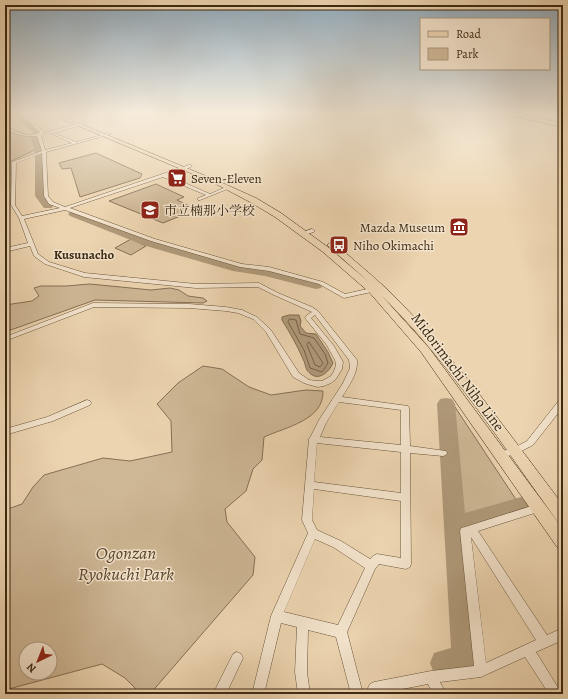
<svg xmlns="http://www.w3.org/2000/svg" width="568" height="699" font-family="Alegreya,'Noto Serif JP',serif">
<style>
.green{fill:#ceb795;stroke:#857054;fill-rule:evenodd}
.water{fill:#b09a7a;stroke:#826d50}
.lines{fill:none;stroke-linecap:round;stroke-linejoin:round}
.shore{stroke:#766246;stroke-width:1}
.river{fill:#b09a7a;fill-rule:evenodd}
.minor-casing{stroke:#68543a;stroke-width:1}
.primary-casing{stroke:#3c2912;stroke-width:1}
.motorway-casing{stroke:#3c2912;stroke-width:1}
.minor{fill:#f3e3cc;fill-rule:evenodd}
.primary{fill:#ecd4b0;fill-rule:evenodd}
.motorway{fill:#ecd4b0;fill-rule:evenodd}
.labels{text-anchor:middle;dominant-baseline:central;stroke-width:3;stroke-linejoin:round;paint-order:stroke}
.far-poi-label{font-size:13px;fill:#3c2912;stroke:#f3e3cc;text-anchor:start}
.far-neighbourhood-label{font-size:13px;font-weight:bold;fill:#3c2912;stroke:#f3e3cc}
.street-label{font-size:15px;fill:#3c2912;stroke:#f3e3cc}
.near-park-label{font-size:18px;font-style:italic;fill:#59452c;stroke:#f3e3cc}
</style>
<rect width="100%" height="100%" fill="#ecd4b0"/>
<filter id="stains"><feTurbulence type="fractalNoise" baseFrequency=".005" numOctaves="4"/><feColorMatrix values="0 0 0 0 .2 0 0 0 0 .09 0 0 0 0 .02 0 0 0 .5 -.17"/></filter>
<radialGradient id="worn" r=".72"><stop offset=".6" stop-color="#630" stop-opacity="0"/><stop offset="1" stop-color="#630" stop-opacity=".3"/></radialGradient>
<g class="green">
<path d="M5 131 34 136 35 150 5 164Z"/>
<path d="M96 153 142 174 140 178 80 197 71 168 62 169 59 163Z"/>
<path d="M156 184 184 197 177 200 190 206 179 210 185 214 163 223 109 201Z"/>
<path d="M131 239 146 246 131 255 115 248Z"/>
<path d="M90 284 151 290 170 288 179 290 188 296 203 298 207 301 203 303 95 300 5 332V305L32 301 39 296 34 288 41 286H66Z"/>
<path d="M203 366 222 369 249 387 271 395 306 390 323 391C324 420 286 427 264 437L262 460 253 469 246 491 225 509 227 522 255 557 253 575 150 694H141L125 678 102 664 5 690V510L22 504 33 487 44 475 103 458 130 461 172 452 171 421 157 404 178 383ZM26 649H50V673H26Z"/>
<path d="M451 404H453L517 501 468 517 462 515Z"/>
</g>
<path class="water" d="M289 315H299L301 321 300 326 306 333 316 334 328 352 333 363C328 374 316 383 307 370 305 367 305 362 303 359 297 345 290 333 282 320V317Z"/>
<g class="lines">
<g class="shore">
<path d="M290 319 296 320 300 334 314 338 325 354 328 363 322 372 310 368 304 350 288 322Z"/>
<path d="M309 342 323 363 320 367 315 365 307 345Z"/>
</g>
<g class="river">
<path d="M13 113H20L42 133 38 137 43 151 45 196 53 206 52 208H44L35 196V151L30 137 33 133Z"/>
<path d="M74 211C102 218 127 232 154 240 209 258 265 268 321 282L323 285 321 288 316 289 265 276 233 271 146 246 70 216 68 214 70 212Z"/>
<path d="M446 398 452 399 455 404 465 513 521 497 529 499 532 506 529 513 467 533 479 657 473 670C460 675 448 678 434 673L430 663 434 653 451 648 437 404 440 399Z"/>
</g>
<defs>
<g id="minor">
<path d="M19 113H21L26 116 54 113 53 114 27 118 43 131V133L85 122V124L54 133 76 142 109 133 111 134 46 152 48 196 53 202 65 207 189 165H191V167L167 175 210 194 226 187 230 188 200 200H198V198L206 195 163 177 70 208 155 239 242 264 269 267 323 282 345 294 376 287 379 289 376 291 344 298 342 297 319 284 269 271 240 267 151 241 65 210 24 219 38 254 49 262 85 273 196 284 259 283 278 293 312 307 318 311 357 360C358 374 349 385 342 397L408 406 409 408 410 446 446 451 447 453 446 455 443 456 410 453 411 564 410 567 406 569 379 564 375 569 347 632 363 694H351L336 637 308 630 307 672 310 694H298L295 672 297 627 281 623 264 694H252L271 616 308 533 302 520 309 439 311 436 319 420 343 383 350 368 349 360 315 315 311 318 334 346 343 362 342 369 336 379 331 383 324 386 318 387 310 385 304 383 293 377 266 332 253 319 238 313 226 311 189 308 94 307 5 341V337L93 303 189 304 226 307 242 310 257 317 271 330 299 373 309 380 318 381H322L331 376 334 371 336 365 335 360 326 344 305 318 307 315 312 312 274 295 258 287 196 288 84 277 45 264 34 256 30 246 5 252V248L28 243 19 218 11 205 12 162 42 151 37 136C25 137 15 135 5 128V126C15 131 29 139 40 132ZM50 133 72 143 45 150 41 135ZM42 153 44 196 49 204 60 208 22 216 15 205 16 163ZM339 402 401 410V445L320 437 326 423ZM317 443 401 452V493L314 482ZM314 489 401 501V558L377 554 373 556 370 559 341 541 317 530 312 520ZM315 539 333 547 365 568 338 625 284 612Z"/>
<path d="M312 229 314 230V232L303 235 300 233Z"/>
<path d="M563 398V407L533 445 514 455 499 457 496 456 495 454 496 452 512 449 527 441 560 399Z"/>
<path d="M87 400 90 401 91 403 90 405 53 421 5 435V429L47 417Z"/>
<path d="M538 504 541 505 543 508 541 511 478 531 547 635 563 628V640L536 652 562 694H549L525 657 481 677 440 682 446 694H433L428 684 382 693V694H370L368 688 370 684 374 682 431 671 474 666 460 531 461 528 465 527ZM471 537 536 640 486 663Z"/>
<path d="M237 652 241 654 243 658 226 694H213L233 654Z"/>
</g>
<path id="primary" d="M48 113H54L218 181 256 198 281 213 329 248 369 282 327 245 331 242 334 243C357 263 381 282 402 304 462 366 511 437 563 505V524L558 522C502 445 450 363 382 296L429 348 563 529V549L557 547 421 352 369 292 323 252 275 217 250 202 214 183Z"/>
<path id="motorway" d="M500 113H510L563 123V127Z"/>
</defs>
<use href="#minor" class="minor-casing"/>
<use href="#primary" class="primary-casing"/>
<use href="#motorway" class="motorway-casing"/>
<use href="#minor" class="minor"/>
<use href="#primary" class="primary"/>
<use href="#motorway" class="motorway"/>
</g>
<linearGradient id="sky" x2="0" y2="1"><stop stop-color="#91aabc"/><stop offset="0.54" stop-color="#f6ecdb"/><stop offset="1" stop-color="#f6ecdb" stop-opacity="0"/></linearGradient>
<rect width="568" height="210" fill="url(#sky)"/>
<defs>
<symbol id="supermarket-square" viewBox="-11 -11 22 22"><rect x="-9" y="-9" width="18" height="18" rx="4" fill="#8f2418" stroke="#f3e3cc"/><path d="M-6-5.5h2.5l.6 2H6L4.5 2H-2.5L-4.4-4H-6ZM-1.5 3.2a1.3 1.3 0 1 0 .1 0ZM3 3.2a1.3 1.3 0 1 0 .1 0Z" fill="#fff"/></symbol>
<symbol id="school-square" viewBox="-11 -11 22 22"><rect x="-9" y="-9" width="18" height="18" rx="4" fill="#8f2418" stroke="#f3e3cc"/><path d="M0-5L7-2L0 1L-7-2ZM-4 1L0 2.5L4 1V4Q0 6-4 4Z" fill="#fff"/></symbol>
<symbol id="museum-square" viewBox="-11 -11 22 22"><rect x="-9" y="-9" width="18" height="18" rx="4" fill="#8f2418" stroke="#f3e3cc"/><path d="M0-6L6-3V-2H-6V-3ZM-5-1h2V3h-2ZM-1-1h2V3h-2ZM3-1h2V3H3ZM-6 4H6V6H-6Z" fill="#fff"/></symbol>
<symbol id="bus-square" viewBox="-11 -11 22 22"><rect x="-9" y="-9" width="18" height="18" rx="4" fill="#8f2418" stroke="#f3e3cc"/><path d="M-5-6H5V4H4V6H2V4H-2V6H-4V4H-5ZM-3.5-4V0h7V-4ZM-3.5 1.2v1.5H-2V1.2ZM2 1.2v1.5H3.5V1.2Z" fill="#fff"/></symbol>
</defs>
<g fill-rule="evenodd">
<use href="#supermarket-square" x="166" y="167" width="22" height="22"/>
<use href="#school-square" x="139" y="199" width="22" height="22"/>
<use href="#museum-square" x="448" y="216" width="22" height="22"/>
<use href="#bus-square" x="328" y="234" width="22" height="22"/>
</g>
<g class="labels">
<g class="far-poi-label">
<text x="191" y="178">Seven-Eleven</text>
<text x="164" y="210">市立楠那小学校</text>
<text x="445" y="227" text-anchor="end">Mazda Museum</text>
<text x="353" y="245">Niho Okimachi</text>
</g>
<g class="far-neighbourhood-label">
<text x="84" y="254">Kusunacho</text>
</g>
<g class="street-label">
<text transform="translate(458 372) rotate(53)">Midorimachi Niho Line</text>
</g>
<g class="near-park-label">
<text x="126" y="553">Ogonzan<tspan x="126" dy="21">Ryokuchi Park</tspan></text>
</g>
</g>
<rect width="568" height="699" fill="none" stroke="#ecd4b0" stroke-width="20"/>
<rect x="6" y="6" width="556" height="687" fill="none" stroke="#3c2912" stroke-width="2"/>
<rect x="10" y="10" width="548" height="679" fill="none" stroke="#3c2912"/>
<rect x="420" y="18" width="130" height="52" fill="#f3e3cc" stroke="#aa9982"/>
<rect x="428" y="31" width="20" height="6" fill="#ecd4b0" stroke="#aa9982"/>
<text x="456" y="38" font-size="12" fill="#3c2912">Road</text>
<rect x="428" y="48" width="20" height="12" fill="#ceb795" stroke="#aa9982"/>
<text x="456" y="58" font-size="12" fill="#3c2912">Park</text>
<g transform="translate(38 661) rotate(223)"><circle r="19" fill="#f3e3cc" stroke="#aa9982"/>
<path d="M0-3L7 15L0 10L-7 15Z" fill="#8f2418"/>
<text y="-6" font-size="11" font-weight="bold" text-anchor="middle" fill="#3c2912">N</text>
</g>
<rect width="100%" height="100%" filter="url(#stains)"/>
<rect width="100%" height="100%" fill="url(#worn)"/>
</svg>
